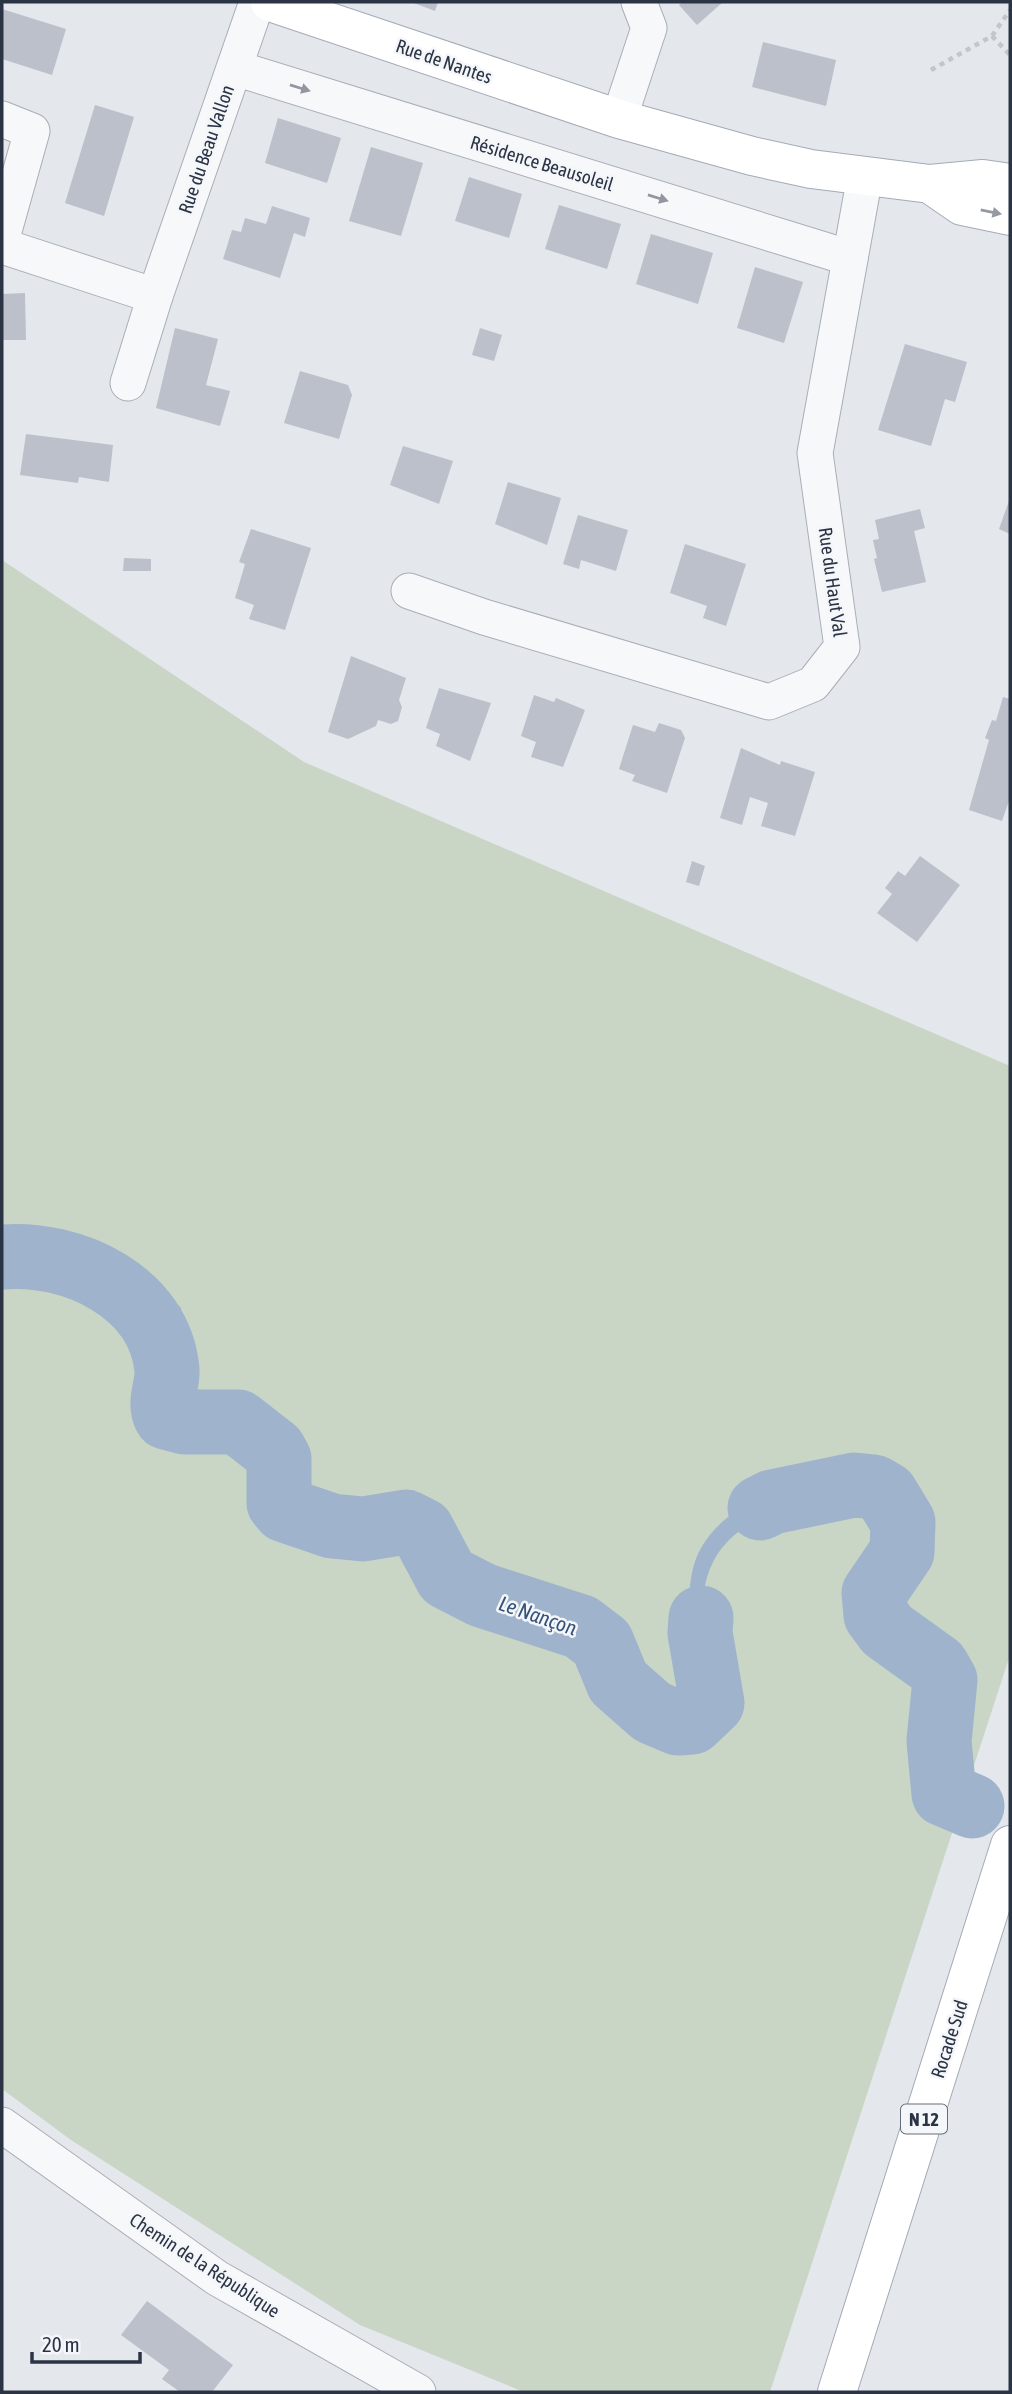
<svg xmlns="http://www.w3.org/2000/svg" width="1012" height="2394" font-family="'Asap Condensed',sans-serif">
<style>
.green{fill:#c9d6c5}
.water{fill:#9fb4cc}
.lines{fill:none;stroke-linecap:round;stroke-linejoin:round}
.river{stroke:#9fb4cc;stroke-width:65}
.building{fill:#bbc0ca}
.minor-casing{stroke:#a9aeb7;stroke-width:37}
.major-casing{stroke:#a3abb8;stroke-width:40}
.path{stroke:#c2c5cb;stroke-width:4.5;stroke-dasharray:5 5;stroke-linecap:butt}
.minor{stroke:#f7f8fa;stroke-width:35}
.major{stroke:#fff;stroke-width:38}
.oneway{fill:#9196a0}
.oneway2{fill:#959aa2}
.labels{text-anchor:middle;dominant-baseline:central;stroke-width:5;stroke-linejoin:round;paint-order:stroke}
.shield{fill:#f4f6f9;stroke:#676e7b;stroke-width:2}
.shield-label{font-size:18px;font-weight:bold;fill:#2b3445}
.street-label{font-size:19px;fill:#2b3445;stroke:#f4f6f9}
.water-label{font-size:21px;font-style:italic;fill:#34527a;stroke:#f4f6f9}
</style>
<rect width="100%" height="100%" fill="#e4e7ec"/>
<path class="green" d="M2 560 304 762 1010 1066V1655L770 2392H524L360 2325 71 2140 2 2089Z"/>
<path class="water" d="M2 1245 78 1253 134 1267 144 1272 181 1308 187 1387 179 1409V1417L249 1410 301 1461 295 1510 356 1524 418 1515 443 1543 455 1572 474 1590 614 1629C619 1641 619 1654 623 1666 632 1696 665 1714 693 1722L707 1714 710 1708C711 1697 696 1659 693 1642 688 1613 686 1574 701 1548 728 1501 794 1478 844 1477L845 1493C746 1513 685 1540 707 1656 710 1673 724 1695 717 1713 712 1728 697 1731 683 1735L622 1694 602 1642 474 1598 446 1583 422 1530 364 1539 281 1516 283 1461 235 1427 167 1430C166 1421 164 1411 165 1403 166 1394 173 1386 172 1377 164 1286 77 1268 2 1265Z"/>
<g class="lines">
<g class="river">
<path d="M2 1257C73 1251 160 1292 167 1370 168 1386 158 1402 166 1417L185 1422H238L274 1450 279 1459V1503L285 1510 332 1526 363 1529 406 1522 422 1530 447 1577 482 1595 581 1627 602 1643 618 1682 652 1712 678 1723 692 1722 712 1703 700 1633 701 1618"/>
<path d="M760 1508 772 1502 854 1485 874 1487 886 1494 903 1522 902 1552 874 1593 876 1615 887 1630 937 1666 945 1680 939 1741 944 1794 972 1806"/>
</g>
</g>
<g class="building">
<path d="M411 2H438L435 11Z"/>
<path d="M682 2H723L697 25 679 5Z"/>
<path d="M2 9 66 29 52 75 2 59Z"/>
<path d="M763 42 836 60 826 106 752 87Z"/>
<path d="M95 105 134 117 104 216 65 203Z"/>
<path d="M278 118 341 138 327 183 265 163Z"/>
<path d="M371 147 423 163 401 236 349 221Z"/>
<path d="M469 177 522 194 509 238 455 221Z"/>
<path d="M559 205 621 224 607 269 545 249Z"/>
<path d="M272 206 310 218 305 237 294 233 280 278 223 259 232 230 241 232 245 218 266 224Z"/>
<path d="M651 234 713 253 698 304 636 284Z"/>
<path d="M755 267 803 282 784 343 737 328Z"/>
<path d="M25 293 26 340H2V294Z"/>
<path d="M175 328 218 339 206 385 230 391 220 426 156 408Z"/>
<path d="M480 328 502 335 494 361 472 355Z"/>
<path d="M905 344 967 362 955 402 945 399 931 446 878 430Z"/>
<path d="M300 371 348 385 352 395 339 439 284 423Z"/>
<path d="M26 434 113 445 109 482 79 477 78 483 20 475Z"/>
<path d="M403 446 453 461 439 504 390 485Z"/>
<path d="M508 482 561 498 547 545 495 524Z"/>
<path d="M1010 498V534L999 529Z"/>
<path d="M920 509 925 528 914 531 926 582 882 592 874 559 877 558 873 540 879 539 875 520Z"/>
<path d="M578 515 628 530 616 571 581 560 579 569 563 564Z"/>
<path d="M251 529 311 548 285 630 249 619 254 605 235 598 245 564 239 562Z"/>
<path d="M685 544 746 564 726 626 703 618 707 606 670 593Z"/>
<path d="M124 558 151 559V571H123Z"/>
<path d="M351 656 406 678 399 700 402 707 398 721 391 724 378 720 376 726 348 739 328 732Z"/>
<path d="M439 688 491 703 470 761 436 746 440 734 426 728Z"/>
<path d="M534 695 554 702 556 698 585 710 563 767 531 757 536 742 521 736Z"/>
<path d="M1003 697 1010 699V798L1002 821 969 810 989 740 985 738 992 720 996 721Z"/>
<path d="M659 723 681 730 685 738 667 793 632 781 635 775 619 769 633 725 655 732Z"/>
<path d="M741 748 780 765 781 761 815 772 795 836 761 826 768 803 750 797 742 825 720 818Z"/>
<path d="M920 856 960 885 917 942 877 913 892 894 885 888 898 871 905 876Z"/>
<path d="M692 861 705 866 699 886 686 882Z"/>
<path d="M147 2301 233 2365 212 2392H180L162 2379 169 2370 121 2335Z"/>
</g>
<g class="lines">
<defs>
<g id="minor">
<path d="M235 68 850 258"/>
<path d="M2 119 32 131 2 238"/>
<path d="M619 119 649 28 639 2"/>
<path d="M2 246 155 296 257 2"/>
<path d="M128 383 155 296"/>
<path d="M409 591 484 617 769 702 813 684 842 647 815 453 865 176"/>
<path d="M2 2125 217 2278 418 2392"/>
</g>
<g id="major">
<path d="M270 2 619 119 752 156 811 169 930 184 983 179 1010 183"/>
<path d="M930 184 962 206 1010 216"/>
<path d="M837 2392 1010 1845"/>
</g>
</defs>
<use href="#minor" class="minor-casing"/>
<use href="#major" class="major-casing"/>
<g class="path">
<path d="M992 36 1010 55"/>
<path d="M931 70 992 36 1010 10"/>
</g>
<use href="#minor" class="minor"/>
<use href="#major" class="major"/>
</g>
<defs><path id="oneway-solid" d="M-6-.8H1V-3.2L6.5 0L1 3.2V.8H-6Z" transform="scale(1.75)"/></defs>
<g class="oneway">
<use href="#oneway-solid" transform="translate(300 88) rotate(17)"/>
<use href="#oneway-solid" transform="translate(658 198) rotate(17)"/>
</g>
<use class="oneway2" href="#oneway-solid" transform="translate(991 212) rotate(12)"/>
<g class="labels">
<rect class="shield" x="901" y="2104.5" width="46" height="29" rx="5"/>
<g class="shield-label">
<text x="924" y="2119">N 12</text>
</g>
<g class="street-label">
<text transform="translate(444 61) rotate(19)">Rue de Nantes</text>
<text transform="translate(206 149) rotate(-71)">Rue du Beau Vallon</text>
<text transform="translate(542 163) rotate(17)">Résidence Beausoleil</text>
<text transform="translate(833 582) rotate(82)">Rue du Haut Val</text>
<text transform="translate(949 2039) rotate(-72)">Rocade Sud</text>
<text transform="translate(205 2265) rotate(33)">Chemin de la République</text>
</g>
<g class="water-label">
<text transform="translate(538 1615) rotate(19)">Le Nançon</text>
</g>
</g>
<rect width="1012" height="2394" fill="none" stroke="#2b3445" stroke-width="7"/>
<path d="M32 2352v10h108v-10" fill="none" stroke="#2b3445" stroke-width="3.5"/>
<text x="42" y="2352" font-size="21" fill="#2b3445" stroke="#f4f6f9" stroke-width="5" paint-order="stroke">20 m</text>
</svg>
